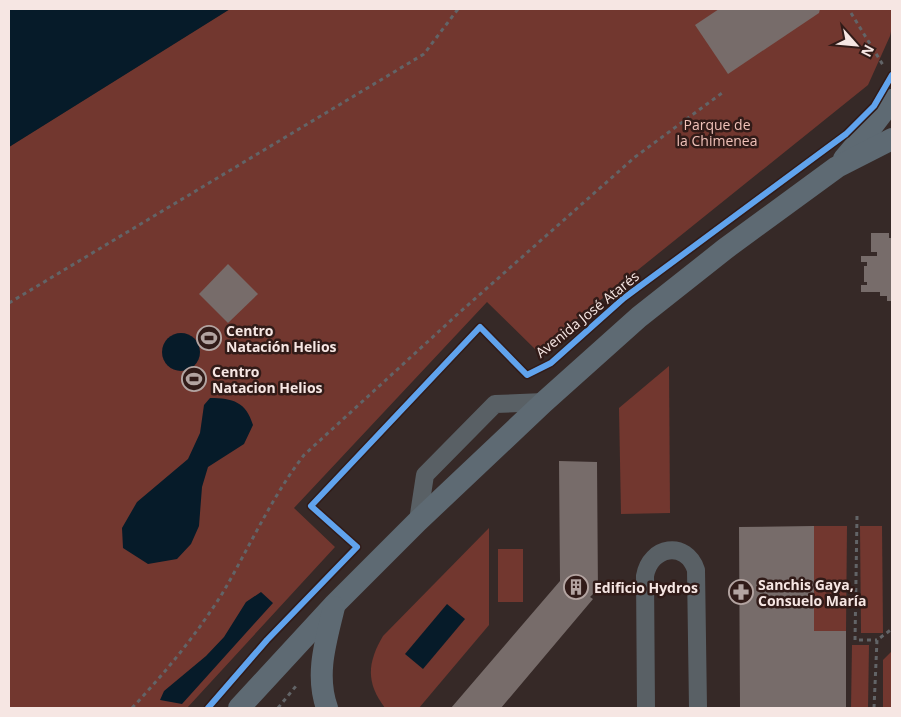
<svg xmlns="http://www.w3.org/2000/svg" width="901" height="717" font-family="'Open Sans',sans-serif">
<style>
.green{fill:#72372f}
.water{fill:#061b29}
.building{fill:#776c6a}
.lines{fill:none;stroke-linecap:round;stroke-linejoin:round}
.path{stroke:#626467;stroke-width:3;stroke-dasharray:4 4;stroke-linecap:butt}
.minor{stroke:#596065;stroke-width:18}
.major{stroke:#5e6a73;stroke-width:22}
.cycleway-casing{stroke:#311b18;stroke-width:9}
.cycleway{stroke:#60a3ed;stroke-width:6}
.labels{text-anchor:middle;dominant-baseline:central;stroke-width:5;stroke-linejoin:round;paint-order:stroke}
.park-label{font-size:14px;fill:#f1c2b9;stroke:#311b18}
.street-label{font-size:14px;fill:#f6e6e3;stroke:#311b18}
.poi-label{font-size:14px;font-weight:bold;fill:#f6e6e3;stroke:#311b18;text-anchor:start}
</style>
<rect width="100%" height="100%" fill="#362927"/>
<g class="green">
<path d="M230 9H892V27L890 36 868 85 537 351 487 302 294 508 335 547 187 708H9V147Z"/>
<path d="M669 366 670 513 621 514 619 408Z"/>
<path d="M814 526H847L846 631H814Z"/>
<path d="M860 526H882L883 633H861Z"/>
<path d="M489 528V625L419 708H385C366 683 367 663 383 636Z"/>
<rect x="498" y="549" width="25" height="53"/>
<path d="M852 645H869L868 708H851Z"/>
<path d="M892 651V708H883V660Z"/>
</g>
<g class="water">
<path d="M9 9H230L9 147Z"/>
<circle cx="181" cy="352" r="19"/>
<path d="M210 398C233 398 246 402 253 425L244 444 208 467 202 487 199 526 191 544 177 559 148 564 123 548 122 528 137 502 188 459 200 433 204 405Z"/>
<path d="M261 592 273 603 182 704 160 700 164 691 206 656 224 637 246 602Z"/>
<path d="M447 604 465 619 423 669 405 654Z"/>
</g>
<g class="building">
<path d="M719 9H820L819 13 728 74 695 25Z"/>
<path d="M871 233H889V238H892V301H887V296H880V292H861V285H867V282H864V266H867V262H861V256H877V252H871Z"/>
<path d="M228 264 258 294 228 323 199 294Z"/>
<path d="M559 461 597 462 598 593H594L590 597 593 599 501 708H451L560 581Z"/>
<path d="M814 526V631H846V708H740L739 527Z"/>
</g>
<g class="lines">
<g class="path">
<path d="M851 13 883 65"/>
<path d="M9 303 424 54 458 9"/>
<path d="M857 516 855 640H877"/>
<path d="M132 708C165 673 196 635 222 594 249 548 271 498 304 455L460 312 635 157 722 93"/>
<path d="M278 708 296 686"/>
<path d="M874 708 877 640 892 629"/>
</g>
<g class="minor">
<path d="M418 521 425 475 495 404 544 402"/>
<path d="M646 708 645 576C650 546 686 540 696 570L698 708"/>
</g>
<g class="major">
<path d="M844 159 873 125 892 100"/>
<path d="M239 708 335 604 418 521 544 402 639 317 725 249 837 167 892 139"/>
<path d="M327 708C315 674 326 641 334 607"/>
</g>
<defs>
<path id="cycleway" d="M208 708 267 640 357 547 311 506 480 327 527 375 551 363 624 298 846 134 874 106 892 75"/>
</defs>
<use href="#cycleway" class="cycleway-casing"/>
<use href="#cycleway" class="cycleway"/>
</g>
<defs>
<symbol id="stadium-ring" viewBox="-11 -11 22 22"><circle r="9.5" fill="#311b18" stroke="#b3a4a1" stroke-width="1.5"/><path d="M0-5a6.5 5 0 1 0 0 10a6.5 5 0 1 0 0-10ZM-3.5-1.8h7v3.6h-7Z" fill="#b3a4a1"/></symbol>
<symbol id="building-ring" viewBox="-11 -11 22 22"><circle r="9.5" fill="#311b18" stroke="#b3a4a1" stroke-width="1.5"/><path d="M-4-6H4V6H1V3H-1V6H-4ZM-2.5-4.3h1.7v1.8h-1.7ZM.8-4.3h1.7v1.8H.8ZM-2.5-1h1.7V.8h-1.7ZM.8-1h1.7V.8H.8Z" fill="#b3a4a1"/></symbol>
<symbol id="pharmacy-ring" viewBox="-11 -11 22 22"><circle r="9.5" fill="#311b18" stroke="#b3a4a1" stroke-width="1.5"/><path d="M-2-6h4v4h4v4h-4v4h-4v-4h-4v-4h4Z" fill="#b3a4a1"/></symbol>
</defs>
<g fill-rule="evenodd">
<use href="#stadium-ring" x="195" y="324" width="28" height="28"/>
<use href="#stadium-ring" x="180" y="365" width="28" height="28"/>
<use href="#building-ring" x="562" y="573" width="28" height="28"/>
<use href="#pharmacy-ring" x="727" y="578" width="28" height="28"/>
</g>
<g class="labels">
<g class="park-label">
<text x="717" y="124">Parque de<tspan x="717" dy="16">la Chimenea</tspan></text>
</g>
<g class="street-label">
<text transform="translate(587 314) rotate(-39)">Avenida José Atarés</text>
</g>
<g class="poi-label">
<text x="226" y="330">Centro<tspan x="226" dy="16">Natación Helios</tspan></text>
<text x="212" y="371">Centro<tspan x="212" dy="16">Natacion Helios</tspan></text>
<text x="758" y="584">Sanchis Gaya,<tspan x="758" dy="16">Consuelo María</tspan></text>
<text x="594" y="587">Edificio Hydros</text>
</g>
</g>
<rect width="901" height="717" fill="none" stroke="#f6e6e3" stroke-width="20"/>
<g transform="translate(856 45) rotate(117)" stroke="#311b18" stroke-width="4" paint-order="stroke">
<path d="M0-4L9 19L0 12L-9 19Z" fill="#f6e6e3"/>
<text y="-8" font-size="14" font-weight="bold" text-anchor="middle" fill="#f6e6e3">N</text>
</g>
</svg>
